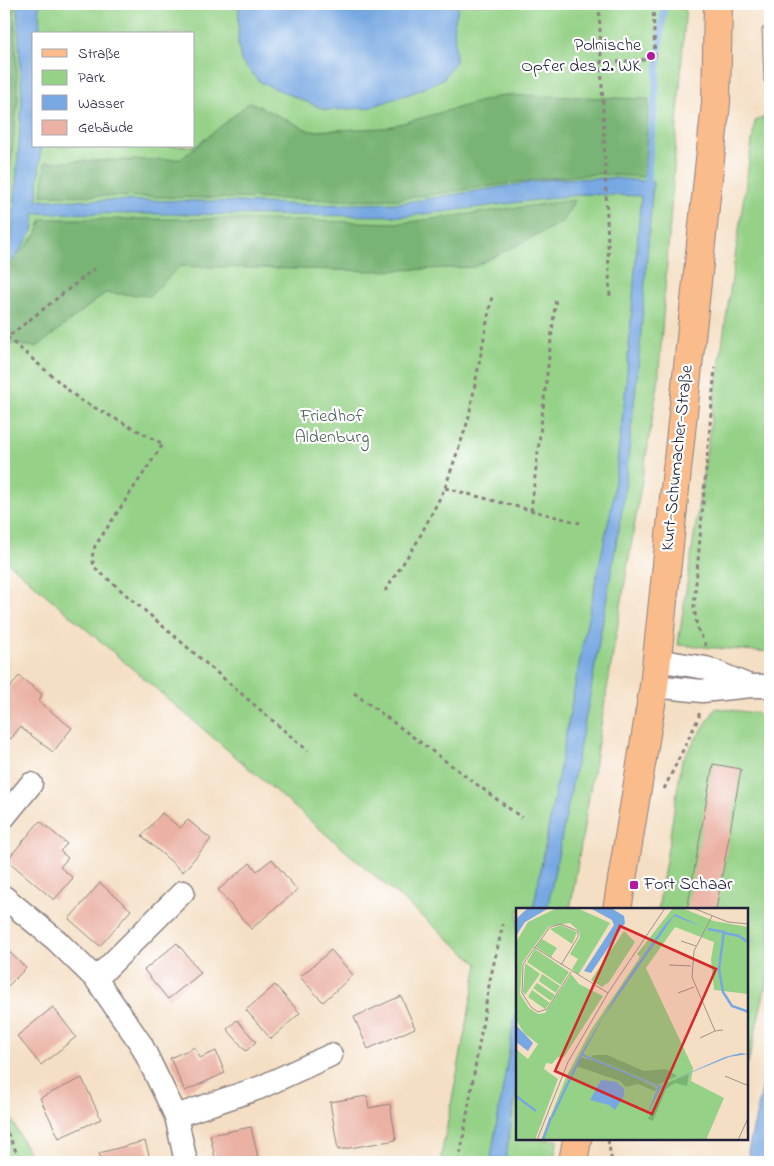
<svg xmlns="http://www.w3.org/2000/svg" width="774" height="1166" font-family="'Indie Flower',sans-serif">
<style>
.green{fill:#95d287;stroke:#5c7a61;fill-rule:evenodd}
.forest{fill:#78b474;stroke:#4d6b58}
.water{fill:#77a8e2;stroke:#4c658e}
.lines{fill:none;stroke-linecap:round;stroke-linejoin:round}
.stream{stroke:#77a8e2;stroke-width:7}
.building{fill:#ebb2a4}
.minor-casing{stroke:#8b8080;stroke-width:25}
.major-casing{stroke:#8b8080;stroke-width:30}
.path{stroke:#8b8080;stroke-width:3;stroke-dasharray:4 4;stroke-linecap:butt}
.minor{stroke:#fff;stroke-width:22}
.major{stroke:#fabc8b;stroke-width:28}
.poi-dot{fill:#b5179e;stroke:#fff;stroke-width:2}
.labels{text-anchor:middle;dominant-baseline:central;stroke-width:4.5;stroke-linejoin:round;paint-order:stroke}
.poi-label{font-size:18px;fill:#22223b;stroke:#fff;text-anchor:end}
.park-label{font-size:18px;fill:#4a6056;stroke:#fff}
.street-label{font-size:18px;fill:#22223b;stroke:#fff}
.inset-river{fill:none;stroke:#77a8e2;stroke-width:2.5}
.inset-road{fill:none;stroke:#a0938d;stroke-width:1}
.view{fill:#d62828;fill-opacity:0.15;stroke:#d62828;stroke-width:2.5}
.inset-edge{fill:none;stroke:#22223b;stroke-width:2.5}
</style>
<rect width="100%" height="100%" fill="#fff"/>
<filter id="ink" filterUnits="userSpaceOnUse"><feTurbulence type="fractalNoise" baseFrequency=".02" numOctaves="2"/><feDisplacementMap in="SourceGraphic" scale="10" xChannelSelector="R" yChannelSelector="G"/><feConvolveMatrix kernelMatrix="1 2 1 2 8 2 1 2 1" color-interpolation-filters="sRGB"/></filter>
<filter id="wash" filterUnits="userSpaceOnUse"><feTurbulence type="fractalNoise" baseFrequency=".0096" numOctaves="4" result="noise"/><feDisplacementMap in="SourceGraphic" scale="20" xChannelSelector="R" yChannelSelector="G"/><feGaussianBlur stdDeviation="1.12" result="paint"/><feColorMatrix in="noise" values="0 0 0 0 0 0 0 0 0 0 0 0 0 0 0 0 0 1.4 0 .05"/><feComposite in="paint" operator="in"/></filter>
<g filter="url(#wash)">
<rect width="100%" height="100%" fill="#f4dfc4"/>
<g class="green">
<path d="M4 4H686L658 385 570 910H518V1140H558L553 1162H440L478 964 4 559ZM34 34H194V146H34Z"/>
<path d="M770 115V652L678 645 755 121Z"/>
<path d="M716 708 770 715V967L748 1064V910H658L682 760Z"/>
<path d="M4 1104 33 1162H4Z"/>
</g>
<g class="forest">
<path d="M4 4H14L18 100 9 176 8 236 4 241Z"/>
<path d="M504 95 649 99 644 177 600 174 548 178 398 199 342 200 42 195 45 162 181 159 250 102 310 131 385 128Z"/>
<path d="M575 200 562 222 474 267 377 271 180 266 150 296 105 293 37 347 4 343V269L36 235 42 219H219L401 223Z"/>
</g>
<g class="water">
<path d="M17 4H39L40 34H34V146H41L37 200 208 201 309 205 400 203 553 179 614 178 653 182 639 358 623 504 589 701 547 910H533L585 632 612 504 625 395 641 196 585 194 408 216 35 213 33 231 14 259 4 269V247L12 238 22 101Z"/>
<path d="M239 4H459L454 25 456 61 444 78 420 90 368 108 326 110 260 82 241 61 238 42Z"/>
<path d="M518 999V1081L505 1162H490Z"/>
<path d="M770 1054V1162H749L748 1151Z"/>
</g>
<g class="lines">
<path class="stream" d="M646 190 664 4"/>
</g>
<g id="blocks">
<g class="building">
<path d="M762 28H770V82H764Z"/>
<path d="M19 676 42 694 39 702 72 728 53 752 20 727 11 739 4 733V696Z"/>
<path d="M713 764 741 769 716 910H687Z"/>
<path d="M162 813 180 828 188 820 211 839 183 872 142 836Z"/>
<path d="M40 821 67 844 60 851 68 858 60 867 73 878 54 900 7 860Z"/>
<path d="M272 859 297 890 251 929 218 890 250 863 257 871Z"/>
<path d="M100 883 131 910 100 946 69 919Z"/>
<path d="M177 943 201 973 168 999 144 970Z"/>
<path d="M4 947 26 968 4 990Z"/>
<path d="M331 950 353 975 323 1002 300 977Z"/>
<path d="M275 985 300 1013 271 1039 246 1010Z"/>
<path d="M401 996 415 1028 368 1049 354 1017Z"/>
<path d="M53 1007 76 1037 41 1065 17 1036Z"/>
<path d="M237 1020 256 1042 246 1051 227 1029Z"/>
<path d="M195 1047 200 1058 216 1051 225 1073 185 1091 170 1058Z"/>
<path d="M82 1078 101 1119 59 1138 40 1098Z"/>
<path d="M367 1096 369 1108 390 1104 396 1140 338 1150 330 1102Z"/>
<path d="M251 1127 259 1162H216L210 1135Z"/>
<path d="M145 1141 151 1162H102L99 1153Z"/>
</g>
</g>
</g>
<g filter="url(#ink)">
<use href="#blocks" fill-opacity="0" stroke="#8b8080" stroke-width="1"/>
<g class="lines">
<defs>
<g id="minor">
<path d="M656 660 706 668 747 685"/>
<path d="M654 686 702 691 751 686H770"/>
<path d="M4 817 31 784"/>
<path d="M4 897 56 940 96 979 141 1044 176 1116 186 1162"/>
<path d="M96 979 183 892"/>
<path d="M176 1116 259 1088 331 1055"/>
</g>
<g id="major">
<path d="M617 910 654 686 716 103 718 4"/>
<path d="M573 1162 577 1140"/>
</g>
</defs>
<use href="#minor" class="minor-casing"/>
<use href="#major" class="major-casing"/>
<g class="path">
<path d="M599 4 610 298"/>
<path d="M601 63 655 59 653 4"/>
<path d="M7 337 80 400 163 444 95 546 92 557 94 567 308 751"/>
<path d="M4 340 98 266"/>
<path d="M445 488 580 523"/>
<path d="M531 511 556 297"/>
<path d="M385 591 417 542 445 488 468 421 492 296"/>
<path d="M706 646 697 627 694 606 715 368"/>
<path d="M354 693 522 818"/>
<path d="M664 789 699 717V713"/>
<path d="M4 1126 21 1162"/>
<path d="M608 1140 612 1162"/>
<path d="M459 1162 490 980 503 924"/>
</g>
<use href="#minor" class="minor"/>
<use href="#major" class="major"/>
</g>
</g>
<g class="poi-dot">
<circle cx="651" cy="56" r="5"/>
<rect x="629" y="880" width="10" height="10" rx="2.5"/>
</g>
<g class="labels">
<g class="poi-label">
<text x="641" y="46">Polnische<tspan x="641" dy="21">Opfer des 2. WK</tspan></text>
<text x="644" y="885" text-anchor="start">Fort Schaar</text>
</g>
<g class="park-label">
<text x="332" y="417">Friedhof<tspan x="332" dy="21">Aldenburg</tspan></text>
</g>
<g class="street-label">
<text transform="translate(678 458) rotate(-84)">Kurt-Schumacher-Straße</text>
</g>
</g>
<g transform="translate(516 908)">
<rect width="232" height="232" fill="#f4dfc4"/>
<path d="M41 0H61L94 15 62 67 56 61 62 51 54 46 64 29 63 23 54 15 33 18 6 55 4 86 13 100 22 106 29 105 55 66 63 76 87 88 48 149H42L36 156 30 155 28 161 42 171 19 232H0V141L12 151 22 136 8 125 0 112V34L12 14ZM157 0H166L198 13 232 19V86L198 82 195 51 198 34 159 19 130 60 177 160 175 173 208 190 190 232H25L51 167 75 122 124 49 121 46ZM45 17 61 24 56 36 34 21ZM108 23 119 34 93 74 86 79 75 72ZM26 31 41 40 35 49 20 39ZM19 41 53 64 45 77 11 54ZM9 55 24 66 9 87 7 84ZM26 66 44 78 40 85 23 73ZM21 75 39 87 35 93 17 80ZM16 82 34 95 29 101 12 89Z" fill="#95d287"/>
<path d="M78 147H91L128 163 150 161 161 168 142 177 75 149ZM65 149 97 159 141 180 139 183 122 176 110 179 104 173 60 158ZM173 166 171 178 159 175 150 181 137 213 132 211 148 176Z" fill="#78b474"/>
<path d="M12 0H33L9 14 0 28V11ZM74 0H95L108 8 109 15 75 65 68 63 98 17 96 12ZM159 6 187 19 158 8 87 110 67 146 143 178 209 149 225 145 232 146 213 149 147 176 130 209 142 179 64 147 101 86 147 19ZM0 117 17 135 12 143 0 134ZM85 172 101 174 108 181V188L99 202 93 197 74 192Z" fill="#77a8e2"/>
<path class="inset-river" d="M192 21 208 24 203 61 207 84 216 98 233 104M209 25 223 28 233 35M0 188 20 203M36 209 65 148M27 232 35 209"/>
<path class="inset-road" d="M177 0 212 14 233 16M196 8 178 43 176 69 199 123 207 122M165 33 180 38M18 39 92 85M45 57 62 29V23L45 16 34 19 7 56 6 85 15 99 22 104 31 101 55 64M153 57 175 58M162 85 178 79M184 130 199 123M209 168 233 178M21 232 52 154 92 85 149 0M222 232 233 208"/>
<path class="view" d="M104 18 200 61 136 206 39 163Z"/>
<rect width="232" height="232" class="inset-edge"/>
</g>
<rect width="774" height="1166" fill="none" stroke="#fff" stroke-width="20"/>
<rect x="32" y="32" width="162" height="115" fill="#ffffff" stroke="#a7a7b1"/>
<rect x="42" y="49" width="25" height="8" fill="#fabc8b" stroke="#a7a7b1"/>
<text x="78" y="58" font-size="15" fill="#22223b">Straße</text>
<rect x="42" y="70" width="25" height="15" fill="#95d287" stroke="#a7a7b1"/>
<text x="78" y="82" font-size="15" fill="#22223b">Park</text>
<rect x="42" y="95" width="25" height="15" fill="#77a8e2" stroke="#a7a7b1"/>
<text x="78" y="108" font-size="15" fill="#22223b">Wasser</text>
<rect x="42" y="120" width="25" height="15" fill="#ebb2a4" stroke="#a7a7b1"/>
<text x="78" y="132" font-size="15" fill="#22223b">Gebäude</text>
</svg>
